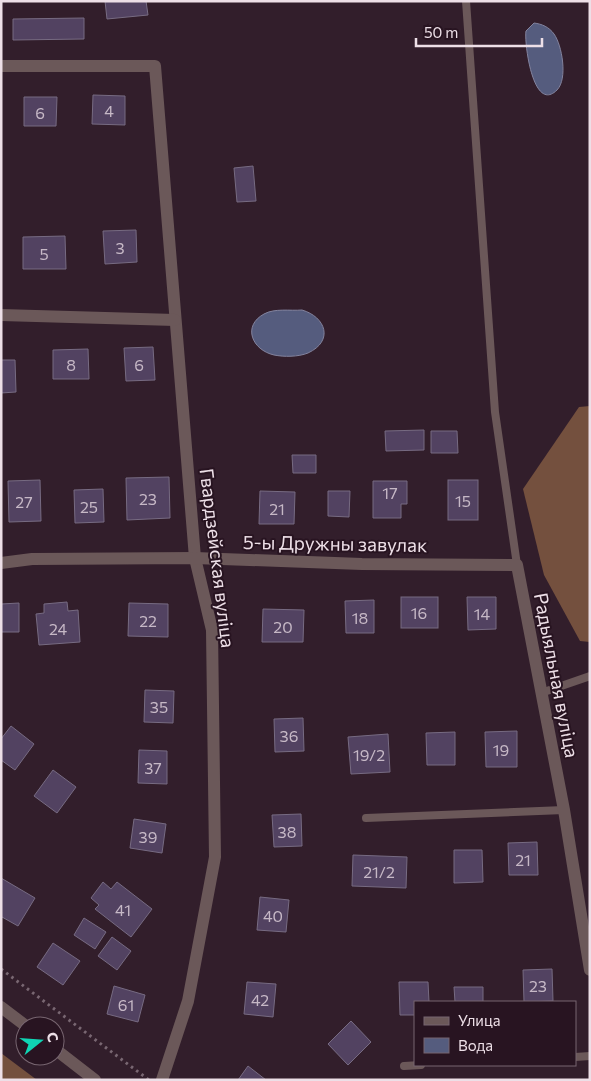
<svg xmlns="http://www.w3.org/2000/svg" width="591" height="1081" font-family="Commissioner,sans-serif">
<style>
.forest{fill:#74503e}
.water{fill:#555c7e;stroke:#83839e}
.building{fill:#524261;stroke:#776b82}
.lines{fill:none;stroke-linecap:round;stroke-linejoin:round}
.path{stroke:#796772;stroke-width:3;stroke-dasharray:2.5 4;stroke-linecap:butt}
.service{stroke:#6b5859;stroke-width:8}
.minor{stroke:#6b5859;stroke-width:12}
.labels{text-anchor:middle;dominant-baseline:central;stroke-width:4;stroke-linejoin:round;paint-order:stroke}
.number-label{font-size:16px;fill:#c6b8c6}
.street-label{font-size:19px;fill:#eddfe7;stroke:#281421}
</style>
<rect width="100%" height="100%" fill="#321e2b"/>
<g class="forest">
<path d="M590 406V642L580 641 544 575 523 489 579 407Z"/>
<path d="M1 1053 37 1080H1Z"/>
</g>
<g class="water">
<path d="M534 23C542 24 549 27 554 34 562 45 568 79 557 90 533 114 524 42 526 31Z"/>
<path d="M302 310C326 317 334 341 308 353 298 357 284 357 274 355 252 350 242 326 264 314 275 308 290 311 302 310Z"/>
</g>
<g class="building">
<path d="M105 1H146L148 15 107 19Z"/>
<path d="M84 18V39L13 40V19Z"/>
<path d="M93 95 125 96V125L92 124Z"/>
<path d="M24 97H57L56 126H24Z"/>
<path d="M253 166 256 201 237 202 234 168Z"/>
<path d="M136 230 137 262 105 264 103 231Z"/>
<path d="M65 236 66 269H23V237Z"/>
<path d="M153 347 155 380 126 381 124 348Z"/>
<path d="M88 349 89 379H53V350Z"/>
<path d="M1 360H15L16 392 1 393Z"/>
<path d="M424 430V450L386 451 385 431Z"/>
<path d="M431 431H457L458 453H431Z"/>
<path d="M292 455H316V473H293Z"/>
<path d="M169 477 170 518 127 520 126 478Z"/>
<path d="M40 480 41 521 9 522 8 481Z"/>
<rect x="448" y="480" width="30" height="40"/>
<path d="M373 481H407V504H401V518H373Z"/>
<path d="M103 489 104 522 75 523 74 490Z"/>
<path d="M260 491 295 492 294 524H259Z"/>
<path d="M328 491H350L349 517 328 516Z"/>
<rect x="401" y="597" width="37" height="31"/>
<path d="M467 597H496V629L468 630Z"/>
<path d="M374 600V633H346L345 601Z"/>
<path d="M67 602 68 611 78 610 80 642 39 645 36 614 44 613V604Z"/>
<path d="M19 603V632H1V604Z"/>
<path d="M129 603 168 604V637L128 636Z"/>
<path d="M263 609 304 610 303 642H262Z"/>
<path d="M145 690 174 691 173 723 144 722Z"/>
<path d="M303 718 304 751 275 752 274 719Z"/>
<path d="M11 726 34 744 15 770 1 760V739Z"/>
<path d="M517 731V767H486L485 732Z"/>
<path d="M455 732V765H427L426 733Z"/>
<path d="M388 734 390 772 351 774 348 737Z"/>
<path d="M139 750 167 751V784L138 783Z"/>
<path d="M53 770 76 787 57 813 34 796Z"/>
<path d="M301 814 302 846 274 847 272 815Z"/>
<path d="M134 819 166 824 162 853 130 848Z"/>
<path d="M537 842 538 875H509L508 843Z"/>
<path d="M454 850H482L483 882 454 883Z"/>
<path d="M353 855 407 857 406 888 352 886Z"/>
<path d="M1 878 35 898 18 926 2 917 1 918Z"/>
<path d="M103 882 111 889 117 882 152 909 131 937 95 909 99 905 91 898Z"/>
<path d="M260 897 289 900 286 932 257 930Z"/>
<path d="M84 918 106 932 95 949 74 935Z"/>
<path d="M112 937 131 951 117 970 98 956Z"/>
<path d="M53 943 80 961 63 985 37 967Z"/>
<path d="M552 969 553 1001 524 1002 523 970Z"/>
<path d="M247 982 276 984 273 1017 244 1014Z"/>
<path d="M399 982H428L429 1002H415V1015H400Z"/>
<path d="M114 986 145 995 138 1022 107 1014Z"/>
<path d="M454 987H483V1002H455Z"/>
<path d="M351 1021 371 1042 348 1065 328 1044Z"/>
<path d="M248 1066 266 1080H238Z"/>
</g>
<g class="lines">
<path class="path" d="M1 969 149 1080"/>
<g class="service">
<path d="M466 1 495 412 517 565"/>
<path d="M541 693 590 676"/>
<path d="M366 818 564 810"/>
<path d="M575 1057 590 1056"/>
<path d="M404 1066 421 1065"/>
</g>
<g class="minor">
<path d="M1 66H155L195 558 212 630 215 857 188 1001 162 1080"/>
<path d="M1 315 175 320"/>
<path d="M1 563 32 559 195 558 362 564 517 565 564 810 590 970"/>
<path d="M1 1007 26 1026"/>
<path d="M55 1049 95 1080"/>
</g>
</g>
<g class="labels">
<g class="number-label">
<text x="109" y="110">4</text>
<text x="40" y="112">6</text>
<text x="120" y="247">3</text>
<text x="44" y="253">5</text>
<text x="71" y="364">8</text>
<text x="139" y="364">6</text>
<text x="390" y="492">17</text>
<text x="148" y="498">23</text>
<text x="463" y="500">15</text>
<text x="24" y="501">27</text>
<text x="89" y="506">25</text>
<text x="277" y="508">21</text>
<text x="419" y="612">16</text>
<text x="482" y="613">14</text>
<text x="360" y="617">18</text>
<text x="148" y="620">22</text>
<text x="283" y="626">20</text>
<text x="58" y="628">24</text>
<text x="159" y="706">35</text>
<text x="289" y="735">36</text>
<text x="501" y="749">19</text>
<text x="369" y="754">19/2</text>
<text x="153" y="767">37</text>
<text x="287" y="831">38</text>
<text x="148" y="836">39</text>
<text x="523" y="859">21</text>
<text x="379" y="871">21/2</text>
<text x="123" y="909">41</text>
<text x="273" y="915">40</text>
<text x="538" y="985">23</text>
<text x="260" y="999">42</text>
<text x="126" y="1004">61</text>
</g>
<g class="street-label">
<text transform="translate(335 543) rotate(1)">5-ы Дружны завулак</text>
<text transform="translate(218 558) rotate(83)">Гвардзейская вуліца</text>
<text transform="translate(557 675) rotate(79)">Радыяльная вуліца</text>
</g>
</g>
<rect width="591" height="1081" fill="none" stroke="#eddfe7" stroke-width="5"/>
<rect x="414" y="1001" width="162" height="65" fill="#281421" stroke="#776570"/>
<rect x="424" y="1017" width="25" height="8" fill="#6b5859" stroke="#776570"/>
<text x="458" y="1026" font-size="15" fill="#eddfe7">Улица</text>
<rect x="424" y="1038" width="25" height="15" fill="#555c7e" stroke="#776570"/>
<text x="458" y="1051" font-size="15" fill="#eddfe7">Вода</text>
<g transform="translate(40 1041) rotate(73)"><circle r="24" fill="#281421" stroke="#776570"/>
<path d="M0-4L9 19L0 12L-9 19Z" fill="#0fd5b4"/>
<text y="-8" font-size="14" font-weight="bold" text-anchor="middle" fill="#eddfe7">С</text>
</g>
<path d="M416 38v8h126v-8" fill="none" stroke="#eddfe7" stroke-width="2.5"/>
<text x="424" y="38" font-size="15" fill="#eddfe7" stroke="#281421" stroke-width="4" paint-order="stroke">50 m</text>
</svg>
